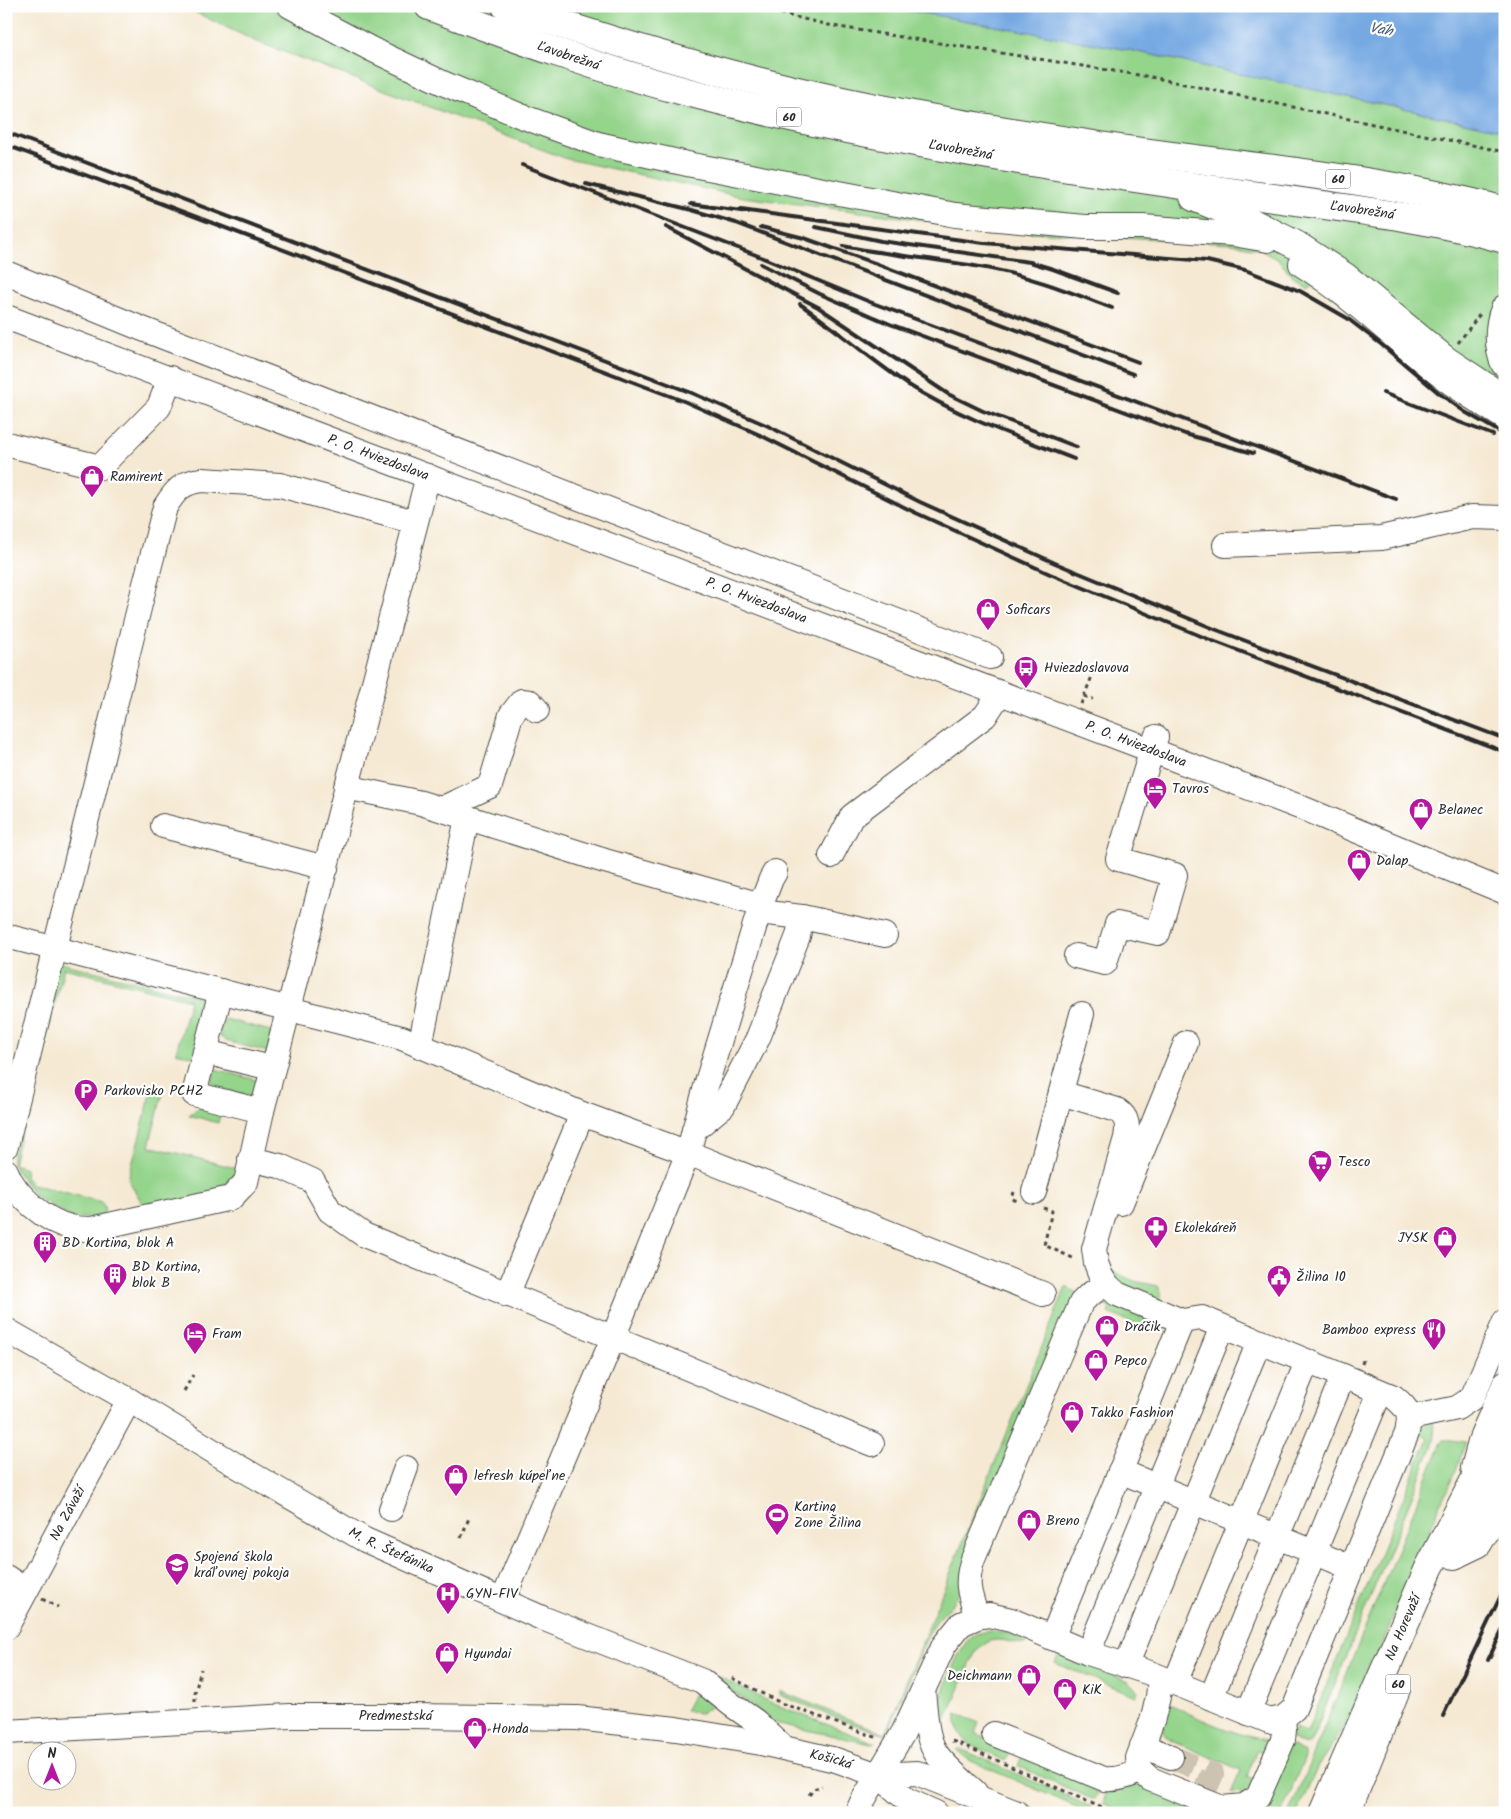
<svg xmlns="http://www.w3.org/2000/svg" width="1511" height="1819" font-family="Kalam,sans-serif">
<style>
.green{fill:#94d48b;stroke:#60805b}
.water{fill:#76a9e2;stroke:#506a86}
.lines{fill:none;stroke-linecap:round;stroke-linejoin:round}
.minor-tunnel{stroke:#cdc3b1;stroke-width:24;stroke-dasharray:24 12;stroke-linecap:butt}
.minor-casing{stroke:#494844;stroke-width:26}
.major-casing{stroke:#494844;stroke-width:30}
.path{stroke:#494844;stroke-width:3;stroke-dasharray:4 4;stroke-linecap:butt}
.minor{stroke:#fff;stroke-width:24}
.major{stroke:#fff;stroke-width:28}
.rail{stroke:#2b2b2b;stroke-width:4}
.labels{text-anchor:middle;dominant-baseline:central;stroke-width:4.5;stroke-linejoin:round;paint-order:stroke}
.shield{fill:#fff;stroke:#6b6b6b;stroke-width:1}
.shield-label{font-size:12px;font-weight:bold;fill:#2b2b2b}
.street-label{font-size:14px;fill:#2b2b2b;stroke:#fff}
.poi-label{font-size:14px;fill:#2b2b2b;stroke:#fff;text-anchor:start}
.water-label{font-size:15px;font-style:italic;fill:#495d74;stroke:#fff}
</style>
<rect width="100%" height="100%" fill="#fff"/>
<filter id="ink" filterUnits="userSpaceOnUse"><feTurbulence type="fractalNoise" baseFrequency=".02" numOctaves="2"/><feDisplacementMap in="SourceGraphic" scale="10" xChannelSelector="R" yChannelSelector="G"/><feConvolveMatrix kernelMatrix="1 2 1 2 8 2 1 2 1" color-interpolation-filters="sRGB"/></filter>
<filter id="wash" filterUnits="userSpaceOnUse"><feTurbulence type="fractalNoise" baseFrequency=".0096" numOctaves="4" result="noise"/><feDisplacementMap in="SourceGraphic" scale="20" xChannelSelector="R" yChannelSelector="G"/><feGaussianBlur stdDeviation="1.12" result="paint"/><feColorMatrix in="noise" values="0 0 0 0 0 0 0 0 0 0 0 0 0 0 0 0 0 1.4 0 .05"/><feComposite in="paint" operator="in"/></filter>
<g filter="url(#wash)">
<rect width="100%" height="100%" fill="#f5e9d3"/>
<g class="green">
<path d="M182 6H884L1129 50 1505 131V425L1312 279 1306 283 1292 277 1278 259 1260 249 1232 243 1011 231 743 197 567 159 255 41Z"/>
<path d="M61 963 207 999 199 1058 176 1052 190 1000 64 968 13 1164 26 1168 25 1176 32 1184 102 1202 105 1209 103 1216 73 1219 35 1196 12 1165V1157L56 968Z"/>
<path d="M225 1019 271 1031 268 1052 226 1041 218 1035Z"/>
<path d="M215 1069 264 1082 259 1099 211 1086Z"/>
<path d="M152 1090 163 1093 149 1146 239 1169C225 1199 175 1203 146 1210L128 1179Z"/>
<path d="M211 1105 222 1107 218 1123 189 1115 199 1108Z"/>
<path d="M1109 1268 1118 1274 1134 1281 1158 1286 1161 1293V1302L1121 1285Z"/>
<path d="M1066 1287 1077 1293 961 1589C953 1608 940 1614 930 1630L886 1735 841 1720 780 1695V1691L885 1734Z"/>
<path d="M1103 1298 1155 1318 1150 1330 1108 1313 1110 1308 1094 1301Z"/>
<path d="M1433 1421 1435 1436 1432 1447 1311 1742 1307 1745 1296 1742 1291 1738 1295 1728 1307 1732 1428 1438 1419 1431 1425 1425Z"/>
<path d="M1444 1440H1450L1466 1442 1456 1470 1437 1512 1353 1714 1318 1766 1297 1813H1289L1441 1444Z"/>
<path d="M990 1631 1005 1632 1029 1640 1025 1644C1003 1642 994 1633 976 1651L940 1733 936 1712 938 1706C944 1689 958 1648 971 1637 976 1633 983 1632 990 1631Z"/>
<path d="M1059 1653 1128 1681 1138 1691 1136 1696 1055 1663Z"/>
<path d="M715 1675 774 1704 875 1743 871 1744 775 1723 712 1676Z"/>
<path d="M700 1689 710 1700 708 1710 700 1713 685 1711 694 1694Z"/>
<path d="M1166 1701C1190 1716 1243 1739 1271 1740L1268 1754 1257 1750 1247 1776 1257 1781 1241 1797 1240 1792 1231 1793 1241 1770 1172 1741C1155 1732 1164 1716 1166 1701Z"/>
<path d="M957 1713 979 1723 975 1733 1009 1746 1010 1752 1006 1761 970 1745C960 1736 955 1726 957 1713Z"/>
<path d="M1287 1746H1294L1305 1753V1756L1282 1813H1122L1103 1803 1108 1786 1148 1783 1239 1812Z"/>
<path d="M958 1749H961L1091 1807V1811L1088 1812 971 1761 958 1752Z"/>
<path d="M1025 1756 1101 1783 1096 1798 1092 1799 1018 1766 1021 1758Z"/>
</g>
<path class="water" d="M884 6H1505V131L1129 50Z"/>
</g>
<g filter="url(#ink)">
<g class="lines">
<path class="minor-tunnel" d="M1171 1757 1212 1774 1205 1790"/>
<defs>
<g id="minor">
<path d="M290 6 371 49 445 84 521 116 598 144 692 165 955 215 1085 227H1143L1205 232 1233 234 1268 240"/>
<path d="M1301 264C1350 295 1390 335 1435 371 1457 389 1481 403 1505 418"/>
<path d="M6 273 140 328 990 657"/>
<path id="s1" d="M6 317 1151 750 1302 808 1505 892"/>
<path d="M6 444 100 467 159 407 170 378"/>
<path d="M1225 545 1381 538 1472 517 1505 518"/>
<path d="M346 787 421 803 605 861 761 905 708 1079 688 1153 613 1338 503 1600"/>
<path d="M441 809 490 786 511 715 522 701 530 702 537 710"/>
<path d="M163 826 326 868"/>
<path d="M831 856 852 816 985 716 1000 693"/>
<path d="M761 905 771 879 775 872"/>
<path d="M759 912 802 917 885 935"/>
<path d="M6 936 402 1038 582 1114 688 1153 1043 1294"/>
<path d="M1076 956 1105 963 1117 924 1158 933 1175 875 1118 859 1156 737"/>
<path d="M221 991 194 1094 262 1111"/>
<path d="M420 1046 467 818"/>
<path d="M205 1052 259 1065"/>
<path d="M694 1130 723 1106 758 1038 798 936 802 917"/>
<path d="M6 1146 144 588 165 507C175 491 182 482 202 480L280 485 415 522"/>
<path d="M250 1159 280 1166 313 1181 330 1211 364 1235 872 1444"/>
<path d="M6 1171C15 1195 46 1222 71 1227 77 1229 84 1229 91 1229L231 1198 246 1182 262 1111 428 476"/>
<path d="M1034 1192 1082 1014"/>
<path d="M1121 1203 1186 1043"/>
<path d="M507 1295 582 1114"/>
<path id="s2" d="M6 1330 129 1400 239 1467 365 1540 542 1618 702 1681 732 1705 755 1721 783 1747"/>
<path d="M1410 1418 1457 1408 1472 1398 1505 1321"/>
<path d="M1473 1468 1482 1435 1505 1383"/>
<path d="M1120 1471 1352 1568"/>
<path d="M391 1509 406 1468"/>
<path d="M1454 1557 1479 1545 1505 1502"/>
<path d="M6 1577 26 1590"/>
<path d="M977 1617C969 1593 965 1583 973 1559L1081 1303 1089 1295 1106 1284"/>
<path id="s3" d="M6 1628 129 1400"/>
<path d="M1052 1638 1182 1321"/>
<path d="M1088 1653 1222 1327"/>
<path d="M1126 1666 1259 1342"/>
<path d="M1160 1678 1158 1697 1153 1718 1138 1758 1140 1770 1150 1779 1222 1808 1244 1806 1258 1797 1283 1740 1284 1730 1283 1718"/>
<path d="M1175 1683 1307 1362"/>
<path d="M923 1692C926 1713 925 1739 938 1756 948 1769 963 1781 975 1792"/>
<path d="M1211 1698 1343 1376"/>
<path d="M1248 1713 1380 1392"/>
<path id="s4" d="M6 1732 290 1716H411L577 1718 676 1729 761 1743 836 1760 878 1775 917 1773 1017 1813"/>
<path d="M994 1734 1104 1779C1117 1780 1129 1777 1140 1770"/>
<path d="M1142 1746 1171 1757"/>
<path d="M878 1775 907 1800 936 1813"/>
<path d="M857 1813 862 1802 903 1733 944 1645 961 1624 977 1617 989 1615 1011 1620 1088 1653 1150 1673 1269 1721 1283 1718 1294 1709 1407 1433C1411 1413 1409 1410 1394 1397L1202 1318 1182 1321 1117 1294 1106 1284 1101 1276 1096 1263 1094 1249 1126 1138C1128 1126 1128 1117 1117 1110L1061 1093"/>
</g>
<g id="major">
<path id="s5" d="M429 6C514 38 600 69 687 92 821 127 958 151 1095 172 1166 183 1237 193 1309 203 1375 212 1441 221 1505 239"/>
<path d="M506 6C589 34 672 60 757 81 869 110 985 128 1100 146 1234 166 1373 176 1505 211"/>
<path d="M1194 197 1233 213 1296 245 1345 277 1445 360 1505 400"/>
<path d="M1505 309C1498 325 1498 348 1505 363"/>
<path d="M1456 1554 1505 1468"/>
<path id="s6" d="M1323 1813 1429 1568 1505 1422"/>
<path d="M1346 1813 1396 1689"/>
</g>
</defs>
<use href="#minor" class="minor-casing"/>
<use href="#major" class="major-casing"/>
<g class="path">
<path d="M749 6 833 26 1151 77 1505 152"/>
<path d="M1458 343 1480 314"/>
<path d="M1084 696 1093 699"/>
<path d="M1081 704 1098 661"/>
<path d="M1014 1192 1012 1199 1018 1201"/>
<path d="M1043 1208 1052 1211 1044 1245 1075 1259"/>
<path d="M1362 1364 1364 1357"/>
<path d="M184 1391 193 1375"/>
<path d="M461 1538 469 1518"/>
<path d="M42 1599 58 1607"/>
<path d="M732 1678 781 1703 878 1738"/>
<path d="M195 1702V1693L201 1669"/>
<path d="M952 1741 963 1745 1113 1813"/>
<path d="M809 1795 814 1789 822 1786"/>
</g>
<use href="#minor" class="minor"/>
<use href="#major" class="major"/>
<g class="rail">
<path d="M6 132 692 393 766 425 920 502 1055 563 1217 630 1505 739"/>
<path d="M6 145 686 402 760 435 914 512 1050 574 1213 641 1505 752"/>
<path d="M522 165 756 255 870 302 1396 499"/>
<path d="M586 184 692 210 736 223 1133 374"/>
<path d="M691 204 748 212"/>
<path d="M741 210 984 243 1207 261 1245 270 1300 291 1347 318 1382 345 1440 394 1465 412 1505 435"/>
<path d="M666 227 818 307 948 394 983 411 1077 447"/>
<path d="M761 227 804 238 877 264 1138 362"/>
<path d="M816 227 881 241 1030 262 1053 269 1118 293"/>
<path d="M843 246C892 256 942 259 991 269 1033 277 1072 293 1112 308"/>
<path d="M761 264 820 294 890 324 1185 434 1253 453"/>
<path d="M800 304C836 329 870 359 907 384 959 417 1017 437 1074 459"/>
<path d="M1383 393 1493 435"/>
<path d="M1488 1660 1505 1625"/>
<path d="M1502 1666 1505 1660"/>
<path d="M1443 1716 1505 1587"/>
</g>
</g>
</g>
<defs>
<symbol id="shop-pin" viewBox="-11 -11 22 30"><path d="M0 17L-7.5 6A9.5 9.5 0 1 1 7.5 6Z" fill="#b5179e" stroke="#fff"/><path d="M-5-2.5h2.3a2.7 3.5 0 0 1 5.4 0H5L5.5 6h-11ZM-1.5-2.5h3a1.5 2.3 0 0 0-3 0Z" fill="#fff"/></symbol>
<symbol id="bus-pin" viewBox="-11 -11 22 30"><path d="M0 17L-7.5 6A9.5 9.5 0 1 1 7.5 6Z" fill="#b5179e" stroke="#fff"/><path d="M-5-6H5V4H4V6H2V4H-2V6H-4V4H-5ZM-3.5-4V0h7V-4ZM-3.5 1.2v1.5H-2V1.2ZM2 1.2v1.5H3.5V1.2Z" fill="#fff"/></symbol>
<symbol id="hotel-pin" viewBox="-11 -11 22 30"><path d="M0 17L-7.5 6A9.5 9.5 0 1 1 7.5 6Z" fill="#b5179e" stroke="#fff"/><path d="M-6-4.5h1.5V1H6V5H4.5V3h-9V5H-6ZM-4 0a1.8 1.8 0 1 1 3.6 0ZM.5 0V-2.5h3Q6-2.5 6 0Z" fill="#fff"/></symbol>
<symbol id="parking-pin" viewBox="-11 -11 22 30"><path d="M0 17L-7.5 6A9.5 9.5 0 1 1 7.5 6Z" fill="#b5179e" stroke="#fff"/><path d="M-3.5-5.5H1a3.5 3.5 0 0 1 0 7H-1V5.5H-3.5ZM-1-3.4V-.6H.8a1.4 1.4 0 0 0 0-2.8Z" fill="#fff"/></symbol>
<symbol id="supermarket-pin" viewBox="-11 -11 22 30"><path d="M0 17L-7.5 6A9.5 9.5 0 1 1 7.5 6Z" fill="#b5179e" stroke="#fff"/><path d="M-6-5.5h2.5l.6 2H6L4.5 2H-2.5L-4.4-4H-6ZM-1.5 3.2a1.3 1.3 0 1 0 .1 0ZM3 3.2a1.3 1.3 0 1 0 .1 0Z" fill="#fff"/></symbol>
<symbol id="pharmacy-pin" viewBox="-11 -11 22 30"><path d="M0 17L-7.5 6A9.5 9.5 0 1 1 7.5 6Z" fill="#b5179e" stroke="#fff"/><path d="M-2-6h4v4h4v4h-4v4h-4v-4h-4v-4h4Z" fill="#fff"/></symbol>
<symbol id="building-pin" viewBox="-11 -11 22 30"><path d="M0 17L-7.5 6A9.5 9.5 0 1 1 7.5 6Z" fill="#b5179e" stroke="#fff"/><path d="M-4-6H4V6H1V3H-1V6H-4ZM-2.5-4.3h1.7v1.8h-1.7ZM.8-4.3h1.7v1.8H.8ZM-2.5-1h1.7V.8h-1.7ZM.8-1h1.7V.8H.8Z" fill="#fff"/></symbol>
<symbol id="civic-pin" viewBox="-11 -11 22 30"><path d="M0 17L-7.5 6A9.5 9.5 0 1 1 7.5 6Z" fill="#b5179e" stroke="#fff"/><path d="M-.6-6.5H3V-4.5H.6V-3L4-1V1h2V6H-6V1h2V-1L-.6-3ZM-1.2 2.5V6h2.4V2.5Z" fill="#fff"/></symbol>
<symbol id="restaurant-pin" viewBox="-11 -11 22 30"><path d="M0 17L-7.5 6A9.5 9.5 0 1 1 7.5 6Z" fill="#b5179e" stroke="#fff"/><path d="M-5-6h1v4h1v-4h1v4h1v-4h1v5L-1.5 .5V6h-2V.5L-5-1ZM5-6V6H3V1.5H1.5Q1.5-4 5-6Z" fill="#fff"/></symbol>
<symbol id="stadium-pin" viewBox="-11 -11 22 30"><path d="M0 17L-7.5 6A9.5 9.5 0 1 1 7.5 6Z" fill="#b5179e" stroke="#fff"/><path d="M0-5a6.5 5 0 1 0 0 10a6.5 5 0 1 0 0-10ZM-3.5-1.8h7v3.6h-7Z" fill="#fff"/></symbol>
<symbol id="school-pin" viewBox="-11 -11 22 30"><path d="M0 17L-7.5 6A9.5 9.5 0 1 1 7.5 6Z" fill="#b5179e" stroke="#fff"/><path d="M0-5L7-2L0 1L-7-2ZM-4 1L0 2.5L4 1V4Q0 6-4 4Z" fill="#fff"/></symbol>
<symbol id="hospital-pin" viewBox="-11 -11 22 30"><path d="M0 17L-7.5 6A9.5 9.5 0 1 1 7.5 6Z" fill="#b5179e" stroke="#fff"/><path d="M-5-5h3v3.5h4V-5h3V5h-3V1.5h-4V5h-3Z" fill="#fff"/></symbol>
</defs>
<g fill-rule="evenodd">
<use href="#shop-pin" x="78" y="463" width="28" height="38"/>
<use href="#shop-pin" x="974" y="596" width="28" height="38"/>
<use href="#bus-pin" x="1012" y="654" width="28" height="38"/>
<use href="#hotel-pin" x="1141" y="775" width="28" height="38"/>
<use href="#shop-pin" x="1407" y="796" width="28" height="38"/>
<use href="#shop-pin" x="1345" y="847" width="28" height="38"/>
<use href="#parking-pin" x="72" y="1077" width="28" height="38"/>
<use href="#supermarket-pin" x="1306" y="1148" width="28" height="38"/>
<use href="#pharmacy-pin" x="1142" y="1214" width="28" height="38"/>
<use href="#shop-pin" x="1431" y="1224" width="28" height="38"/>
<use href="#building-pin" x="31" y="1229" width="28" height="38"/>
<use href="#building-pin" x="101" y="1261" width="28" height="38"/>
<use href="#civic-pin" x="1265" y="1263" width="28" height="38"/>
<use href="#shop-pin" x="1093" y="1313" width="28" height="38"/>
<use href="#restaurant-pin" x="1420" y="1316" width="28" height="38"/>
<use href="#hotel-pin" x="181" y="1320" width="28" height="38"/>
<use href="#shop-pin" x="1082" y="1347" width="28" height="38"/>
<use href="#shop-pin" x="1058" y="1399" width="28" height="38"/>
<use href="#shop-pin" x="442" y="1462" width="28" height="38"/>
<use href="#stadium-pin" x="763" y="1501" width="28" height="38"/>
<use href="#shop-pin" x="1015" y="1507" width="28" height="38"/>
<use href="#school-pin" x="163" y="1551" width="28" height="38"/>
<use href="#hospital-pin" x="434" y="1580" width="28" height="38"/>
<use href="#shop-pin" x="433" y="1640" width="28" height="38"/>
<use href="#shop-pin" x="1015" y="1662" width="28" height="38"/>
<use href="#shop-pin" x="1051" y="1676" width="28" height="38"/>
<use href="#shop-pin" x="461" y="1715" width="28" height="38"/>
</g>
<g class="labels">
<g class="shield">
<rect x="776.5" y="107.5" width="25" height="19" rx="4"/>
<rect x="1325.5" y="169.5" width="25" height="19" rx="4"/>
<rect x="1385.5" y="1674.5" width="25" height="19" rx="4"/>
</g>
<g class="shield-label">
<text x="789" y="117">60</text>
<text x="1338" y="179">60</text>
<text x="1398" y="1684">60</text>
</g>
<g class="street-label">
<text stroke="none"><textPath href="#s5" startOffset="148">Ľavobrežná</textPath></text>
<text stroke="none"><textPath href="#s5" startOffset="552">Ľavobrežná</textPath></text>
<text stroke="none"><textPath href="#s5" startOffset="958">Ľavobrežná</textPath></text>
<text stroke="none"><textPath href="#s1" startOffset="398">P. O. Hviezdoslava</textPath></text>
<text stroke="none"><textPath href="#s1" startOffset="802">P. O. Hviezdoslava</textPath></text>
<text stroke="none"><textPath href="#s1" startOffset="1208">P. O. Hviezdoslava</textPath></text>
<text stroke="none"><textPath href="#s3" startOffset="130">Na Závaží</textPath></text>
<text stroke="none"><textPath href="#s2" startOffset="444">M. R. Štefánika</textPath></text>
<text stroke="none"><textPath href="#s6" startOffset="202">Na Horevaží</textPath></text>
<text stroke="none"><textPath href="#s4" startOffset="390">Predmestská</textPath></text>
<text stroke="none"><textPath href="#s4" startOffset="829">Košická</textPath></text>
</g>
<g class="poi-label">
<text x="110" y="477">Ramirent</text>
<text x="1006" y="610">Soficars</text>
<text x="1044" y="668">Hviezdoslavova</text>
<text x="1172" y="789">Tavros</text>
<text x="1438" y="810">Belanec</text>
<text x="1376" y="861">Dalap</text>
<text x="104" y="1091">Parkovisko PCHZ</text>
<text x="1338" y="1162">Tesco</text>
<text x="1174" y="1228">Ekolekáreň</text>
<text x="1428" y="1238" text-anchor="end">JYSK</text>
<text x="62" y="1243">BD Kortina, blok A</text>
<text x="132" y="1267">BD Kortina,<tspan x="132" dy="16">blok B</tspan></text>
<text x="1296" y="1277">Žilina 10</text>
<text x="1124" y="1327">Dráčik</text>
<text x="1416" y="1330" text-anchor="end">Bamboo express</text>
<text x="212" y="1334">Fram</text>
<text x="1114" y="1361">Pepco</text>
<text x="1090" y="1413">Takko Fashion</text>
<text x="474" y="1476">lefresh kúpeľne</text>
<text x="794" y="1507">Karting<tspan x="794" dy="16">Zone Žilina</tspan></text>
<text x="1046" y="1521">Breno</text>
<text x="194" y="1557">Spojená škola<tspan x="194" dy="16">kráľovnej pokoja</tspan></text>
<text x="466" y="1594">GYN-FIV</text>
<text x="464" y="1654">Hyundai</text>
<text x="1012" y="1676" text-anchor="end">Deichmann</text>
<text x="1082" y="1690">KiK</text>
<text x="492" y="1729">Honda</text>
</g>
<g class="water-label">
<text transform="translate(1381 30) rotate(11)">Váh</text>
</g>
</g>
<rect width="1511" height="1819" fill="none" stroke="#fff" stroke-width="25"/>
<g transform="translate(52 1766)"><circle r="24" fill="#ffffff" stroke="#aaaaaa"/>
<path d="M0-4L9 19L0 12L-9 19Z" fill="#b5179e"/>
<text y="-8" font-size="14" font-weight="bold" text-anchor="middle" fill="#2b2b2b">N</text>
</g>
</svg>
